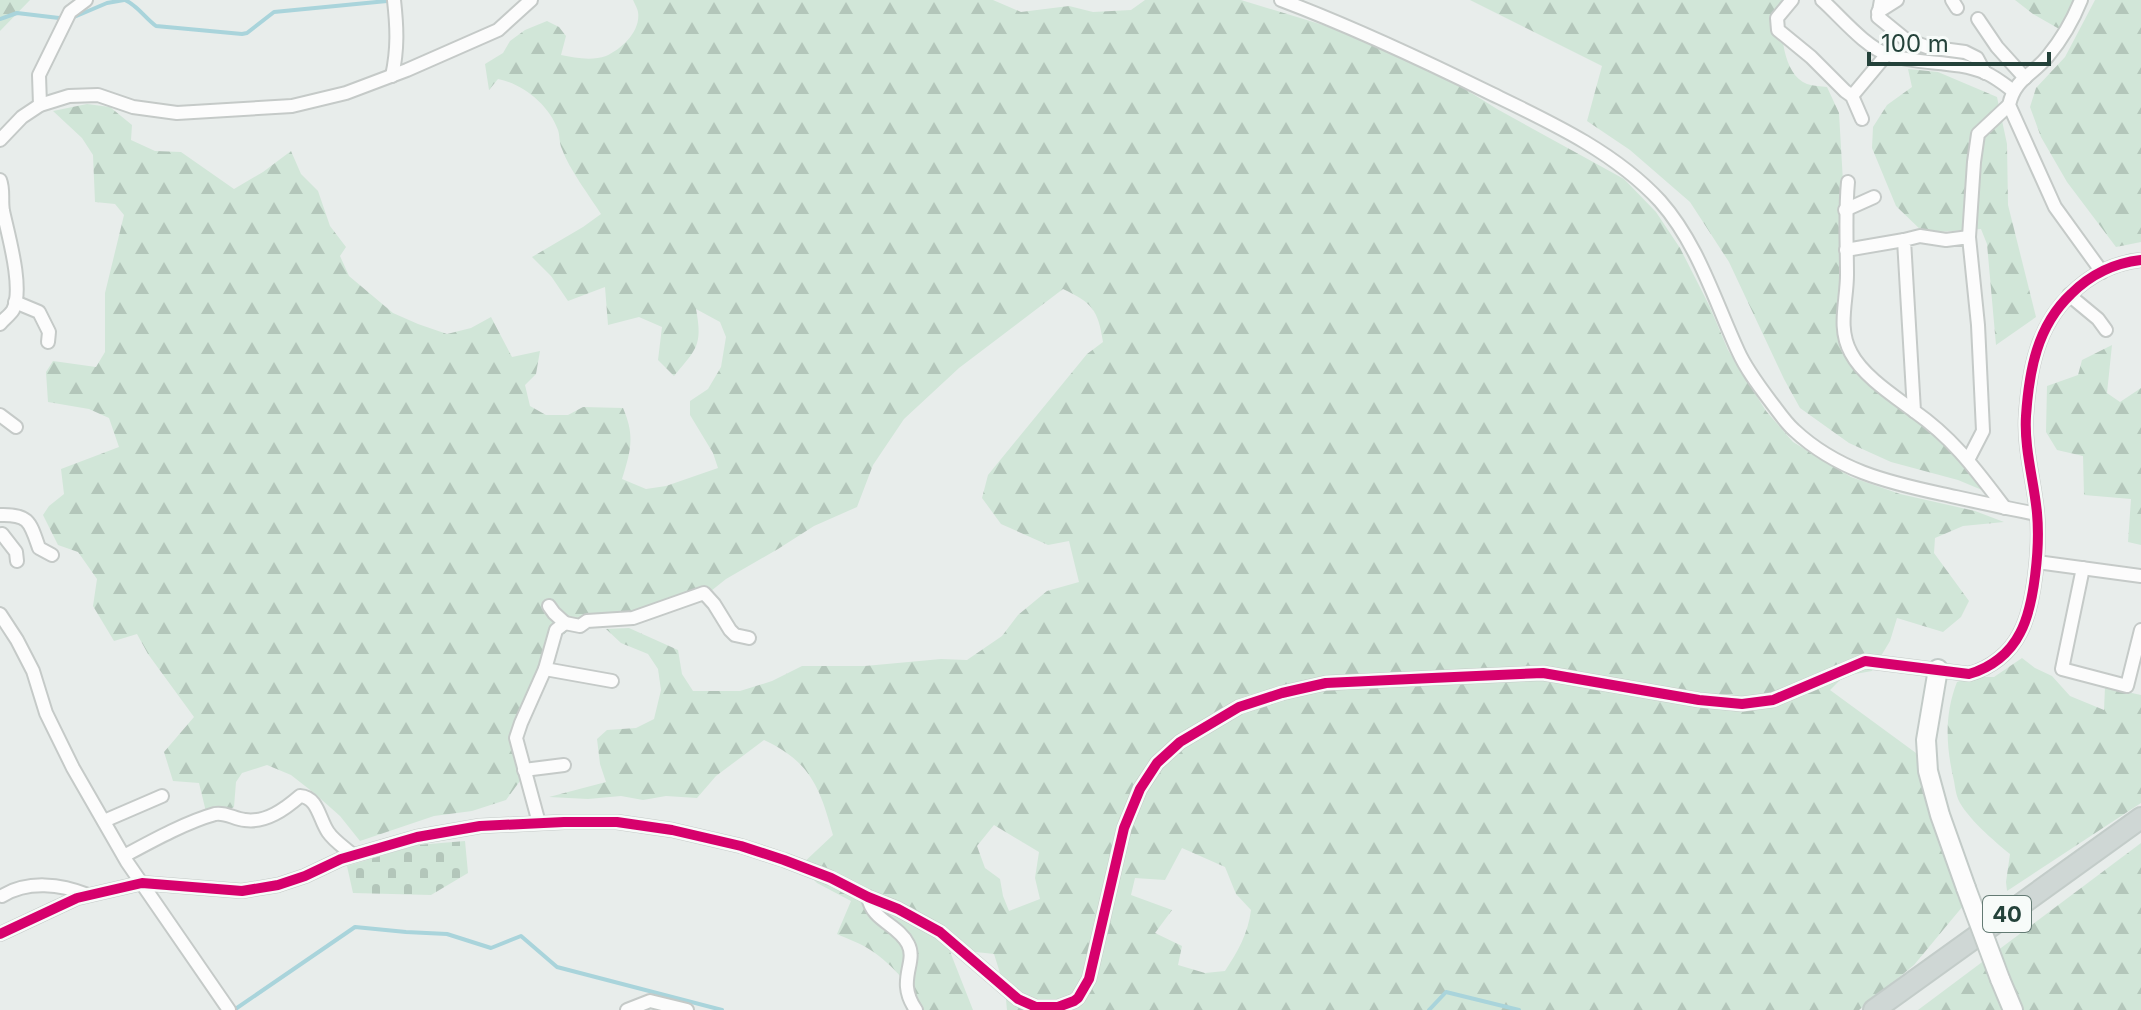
<svg xmlns="http://www.w3.org/2000/svg" width="2141" height="1010" font-family="Inter,sans-serif">
<style>
.forest{fill:url(#forest-firs);fill-rule:evenodd}
.cemetery{fill:url(#cemetery-stones)}
.lines{fill:none;stroke-linecap:round;stroke-linejoin:round}
.stream{stroke:#a9d4db;stroke-width:4}
.street-casing{stroke:#c5cac8;stroke-width:16}
.secondary-casing{stroke:#c3cbc8;stroke-width:22}
.primary-casing{stroke:#c3ccc9;stroke-width:24}
.street{stroke:#fcfcfc;stroke-width:12}
.secondary{stroke:#fcfcfc;stroke-width:18}
.primary{stroke:#cfd7d5;stroke-width:20}
.secondary-bridge-casing{stroke:#c3cbc8;stroke-width:22;stroke-linecap:butt}
.secondary-bridge{stroke:#fcfcfc;stroke-width:18}
.cycleway-casing{stroke:#f7fbf9;stroke-width:15}
.cycleway{stroke:#d6006c;stroke-width:10}
.labels{text-anchor:middle;dominant-baseline:central;stroke-width:7;stroke-linejoin:round;paint-order:stroke}
.shield{fill:#f7fbf9;stroke:#637a73;stroke-width:2}
.shield-label{font-size:22px;font-weight:bold;fill:#24423a}
</style>
<defs>
<pattern id="forest-firs" width="22" height="20" patternUnits="userSpaceOnUse" patternTransform="scale(2)"><rect width="22" height="20" fill="#d1e6d8"/><path d="M5 1l3.5 6h-7zM16 11l3.5 6h-7z" fill="#b3c6ba"/></pattern>
<pattern id="cemetery-stones" width="16" height="16" patternUnits="userSpaceOnUse" patternTransform="scale(2)"><rect width="16" height="16" fill="#d1e6d8"/><path d="M2 7V4a2 2 0 0 1 4 0v3zM10 15v-3a2 2 0 0 1 4 0v3z" fill="#b3c6ba"/></pattern>
</defs>
<rect width="100%" height="100%" fill="#e8edeb"/>
<g class="forest">
<path d="M0 0H30L0 31Z"/>
<path d="M633 0H993L1021 12 1069 6 1093 12 1131 10 1145 0H1241L1323 25 1377 45 1449 79 1497 109 1624 179 1656 212 1680 248 1709 305 1728 350 1766 411 1793 442 1851 477 1900 494 1975 511 2004 522 1963 526 1935 538 1934 553 1969 601 1961 617 1943 632 1897 618 1890 641 1872 671 1844 676 1830 690 1916 753 1924 788 1963 906 1914 965 1859 1010H1007L1005 989 994 954 949 949 973 1010H919C914 987 891 964 872 951 862 944 848 939 837 934L851 901 817 883 800 866 833 835C820 788 811 762 764 740L716 776 697 798 666 796 643 800 621 796 588 799 549 797 606 782 600 764 597 739 607 730 636 728 654 719 661 690 658 669 648 654 621 643 606 629 629 628 678 650 682 674 693 691H740L772 681 802 666H865L941 659 967 660 1002 636 1018 615 1047 591 1079 582 1069 541 1048 545 1001 524 982 498 988 475 1087 354 1103 342C1098 309 1092 303 1063 289L959 368 904 419 873 465 857 507 814 526 778 549 726 579 701 599 575 625 553 643 518 720 528 770 506 800 472 811 434 816 360 841 340 816 314 793 291 775 267 765 242 773 236 782 234 807 208 820 199 783 173 781 164 752 194 717 148 654 137 634 114 641 93 606 97 579 78 552 58 545 43 515 49 506 64 494 61 469 119 447 109 418 89 409 48 402 46 372 53 361 96 367 105 352V293L124 215 115 204 95 202 93 155 82 138 53 111 87 104 110 107 132 125 131 140 155 151 181 152 234 189 263 172 291 151 301 174 318 191 330 226 346 247 340 256 349 276 393 313 418 324 447 334 471 328 491 317 512 357 540 351 536 374 525 385 530 406 546 415H568L583 407 623 408C635 436 631 450 622 479L646 489 666 486 718 468 713 453 690 415V401L708 389 721 367 726 337 720 322 696 309C703 346 696 349 674 376L658 360 662 327 639 317 608 325 605 287 568 301 551 276 532 257 583 227 601 214C589 195 569 169 562 149 559 143 560 136 558 130 549 105 523 84 498 79L489 90 485 64 503 53 510 41 525 30 547 21 559 27 566 36 561 55C575 58 592 61 606 56 622 49 641 31 638 12 638 10 634 2 633 0ZM994 825 1039 852 1035 878 1040 899 1009 911 1003 896 1000 879 985 868 977 846ZM1182 848 1225 867 1236 894 1251 910C1248 934 1238 951 1225 971L1205 973 1178 965 1182 946 1155 933 1172 910 1131 895 1135 878 1165 880Z"/>
<path d="M1470 0H1781C1781 25 1780 73 1807 84 1813 86 1821 86 1827 87L1839 113 1843 182 1838 322 1850 361 1878 393 1936 435 1960 460 1982 490 1958 480 1891 462 1849 443 1800 408 1784 379 1729 262 1690 202 1630 150 1587 121 1602 66Z"/>
<path d="M2015 0H2080L2061 30 2033 14Z"/>
<path d="M2095 0H2141V242L2116 247 2067 182 2041 137 2030 107 2036 88 2065 57Z"/>
<path d="M1908 69 1938 72 1997 97 2007 144 2008 205 2036 317 1996 345 1987 244 1981 229 1924 233 1896 206 1872 148 1873 127 1887 105 1912 87Z"/>
<path d="M2112 345 2107 393 2120 402 2141 388V545L2128 542 2131 499 2084 495 2083 456 2057 450 2046 432 2047 386 2078 375 2082 360Z"/>
<path d="M2022 658 2035 668 2052 676 2070 696 2104 710 2105 687 2141 695V803L2007 891 2006 882 2010 854C1994 841 1966 817 1958 799 1956 794 1955 787 1954 781 1946 747 1944 715 1957 682L1970 677H1994Z"/>
<path d="M2141 843V1010H1918Z"/>
</g>
<path class="cemetery" d="M465 841 468 873 431 895 353 893 347 866 417 845Z"/>
<g class="lines">
<g class="stream">
<path d="M125 0C138 6 145 18 156 26L242 34 247 33 274 12 387 1"/>
<path d="M74 17 107 3 124 0"/>
<path d="M0 19 17 13 59 18"/>
<path d="M234 1010 355 927 406 932 447 934 491 948 521 936 557 967 722 1010"/>
<path d="M1429 1010 1446 992 1519 1010"/>
</g>
<defs>
<g id="street">
<path d="M1281 0C1353 27 1423 60 1492 94 1550 122 1615 152 1660 201 1698 244 1714 299 1738 351 1746 369 1759 386 1771 402 1778 411 1785 422 1794 430 1837 470 1886 482 1942 494 1974 501 2005 508 2037 514"/>
<path d="M1792 0 1777 18 1778 30 1811 57 1845 91 1852 96 1862 119"/>
<path d="M1822 0C1841 17 1865 47 1889 55 1920 65 1956 60 1986 73 1995 77 2004 84 2012 90"/>
<path d="M1881 0 1878 17 1905 39 1927 47 1965 52 1977 58 1985 73"/>
<path d="M1952 0 1957 8"/>
<path d="M2081 0C2073 20 2062 39 2048 56 2033 75 2015 78 2009 105L2055 207 2102 272"/>
<path d="M1878 12 1897 0"/>
<path d="M1978 19 1997 47 2025 78"/>
<path d="M392 76C398 49 397 27 394 0"/>
<path d="M1852 96 1887 54"/>
<path d="M40 105 39 75 70 12 86 0"/>
<path d="M0 140 22 117 40 105 69 96 98 95 133 107 177 113 292 106 346 93 407 70 498 30 531 0"/>
<path d="M0 180C4 190 1 200 3 211 8 234 24 289 13 310 10 315 4 319 0 324"/>
<path d="M1848 182C1845 213 1847 244 1847 275 1847 301 1837 328 1851 353 1863 376 1894 396 1914 411"/>
<path d="M1845 210 1874 197"/>
<path d="M1969 237 1974 162 1978 134 2009 105"/>
<path d="M1846 250 1904 240"/>
<path d="M2069 295 2098 319 2106 330"/>
<path d="M15 302 39 312 49 332 48 342"/>
<path d="M0 415 16 427"/>
<path d="M1968 460 1983 431 1978 325 1969 237 1946 240 1920 236 1904 240 1914 411C1954 439 1976 470 2005 508"/>
<path d="M0 515C29 514 30 522 39 548L52 555"/>
<path d="M2 534 16 552 17 561"/>
<path d="M2037 562 2141 576"/>
<path d="M2083 568 2062 669 2127 686 2141 630"/>
<path d="M0 614 17 640 33 671 46 713 73 768 127 862 229 1010"/>
<path d="M565 623 580 626 587 621 633 618 704 593 714 604 730 630 735 635 749 638"/>
<path d="M545 669 612 681"/>
<path d="M524 770 564 765"/>
<path d="M104 821 162 796"/>
<path d="M539 823 516 738 521 723 545 669 556 630 565 623 554 613 549 606"/>
<path d="M124 856C150 842 186 822 215 814 226 812 234 819 245 820 266 823 285 809 300 796 318 797 319 819 328 832 334 841 345 848 353 855"/>
<path d="M2 896C28 880 61 884 88 895"/>
<path d="M868 897C872 921 898 924 908 944 918 963 895 980 916 1010"/>
<path d="M0 934 77 898 142 883 242 891 278 885 305 876 341 859 417 837 480 826 564 822H617L672 830 741 846 784 860 831 878 868 897 898 909 940 932 1018 999 1036 1007H1058L1074 1001 1078 998 1089 979 1124 828 1140 789 1157 763 1180 742 1239 707 1282 693 1326 683 1432 678 1543 673 1699 700 1742 704 1773 700 1865 661 1969 674C1991 668 2010 653 2020 633 2035 605 2040 545 2037 513 2034 481 2024 449 2026 416 2029 371 2037 326 2071 294 2090 275 2115 263 2141 260"/>
<path d="M627 1010 650 1001 687 1010"/>
</g>
<g id="secondary">
<path d="M1938 669 1926 740 1928 771 1940 815 1966 888"/>
<path d="M2000 979 2013 1010"/>
</g>
<path id="primary" d="M1874 1010 2141 818"/>
</defs>
<use href="#street" class="street-casing"/>
<use href="#secondary" class="secondary-casing"/>
<use href="#primary" class="primary-casing"/>
<use href="#street" class="street"/>
<use href="#secondary" class="secondary"/>
<use href="#primary" class="primary"/>
<defs>
<path id="secondary-bridge" d="M1966 888 2000 979"/>
</defs>
<use href="#secondary-bridge" class="secondary-bridge-casing"/>
<use href="#secondary-bridge" class="secondary-bridge"/>
<defs>
<path id="cycleway" d="M0 934 77 898 142 883 242 891 278 885 305 876 341 859 417 837 480 826 564 822H617L672 830 741 846 784 860 831 878 868 897 898 909 940 932 1018 999 1036 1007H1058L1074 1001 1078 998 1089 979 1124 828 1140 789 1157 763 1180 742 1239 707 1282 693 1326 683 1432 678 1543 673 1699 700 1742 704 1773 700 1865 661 1969 674C1991 668 2010 653 2020 633 2035 605 2040 545 2037 513 2034 481 2024 449 2026 416 2029 371 2037 326 2071 294 2090 275 2115 263 2141 260"/>
</defs>
<use href="#cycleway" class="cycleway-casing"/>
<use href="#cycleway" class="cycleway"/>
</g>
<g class="labels">
<rect class="shield" x="1983" y="896" width="48" height="36" rx="6"/>
<g class="shield-label">
<text x="2007" y="914">40</text>
</g>
</g>
<path d="M1869 52v12h180v-12" fill="none" stroke="#24423a" stroke-width="4"/>
<text x="1881" y="52" font-size="24" fill="#24423a" stroke="#f7fbf9" stroke-width="6" paint-order="stroke">100 m</text>
</svg>
